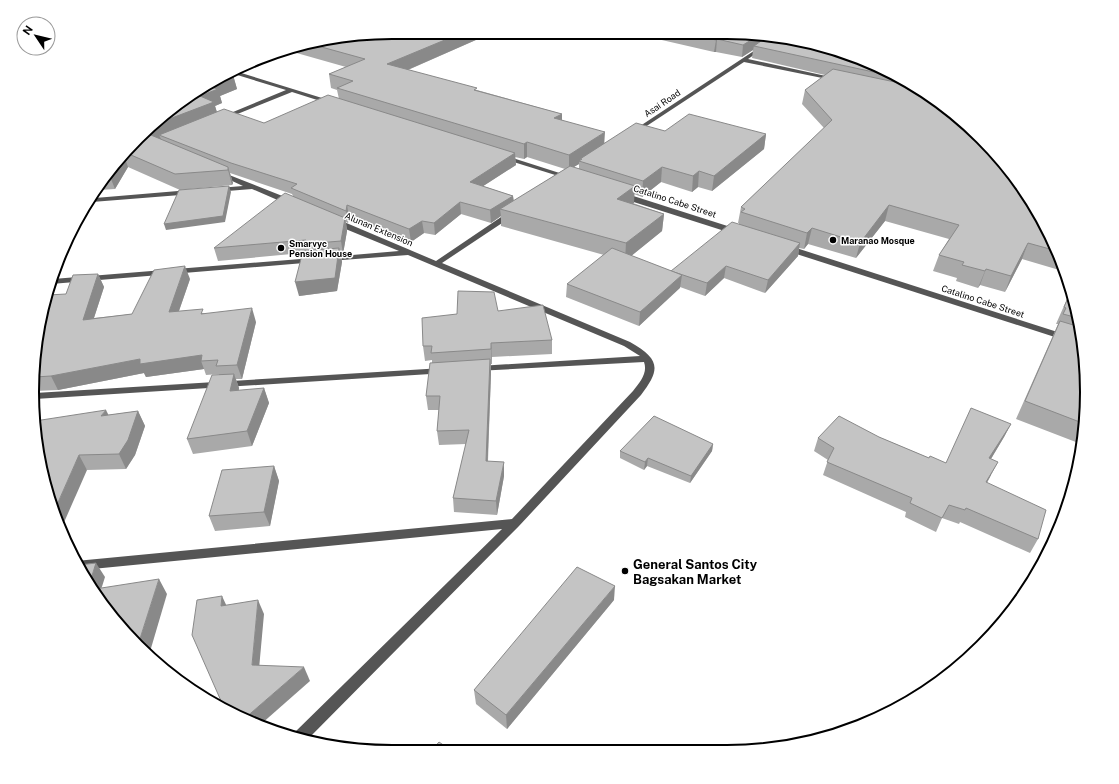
<svg xmlns="http://www.w3.org/2000/svg" width="1119" height="784" font-family="'Public Sans',sans-serif">
<style>
.lines{fill:none;stroke-linecap:round;stroke-linejoin:round}
.minor{fill:#555;fill-rule:evenodd}
.wall{fill:#a9a9a9;fill-rule:evenodd}
.shaded-wall{fill:#898989}
.building{fill:#c4c4c4;stroke:#898989}
.poi-dot{fill:#000;stroke:#fff;stroke-width:1.5}
.labels{text-anchor:middle;dominant-baseline:central;stroke-width:3;stroke-linejoin:round;paint-order:stroke}
.far-street-label{font-size:9px;fill:#000;stroke:#fff}
.far-poi-label{font-size:9px;font-weight:bold;fill:#000;stroke:#fff;text-anchor:start}
.near-poi-label{font-size:13px;font-weight:bold;fill:#000;stroke:#fff;text-anchor:start}
.rim{fill:none;stroke:#000;stroke-width:2}
</style>
<rect width="100%" height="100%" fill="#fff"/>
<g class="lines">
<g class="minor">
<path d="M775 37H780L748 59 835 78 838 80 837 81 744 62 636 133 631 132Z"/>
<path d="M238 72 335 102 336 103 333 105 292 92 225 119H221V117L286 90 234 74Z"/>
<path d="M503 155 572 177 574 178 568 179 501 158 500 157Z"/>
<path d="M219 171 295 201 296 203 295 205H289L252 189 215 192V188H218L243 186 217 174 216 173Z"/>
<path d="M190 190 194 192 193 194 92 202 95 198Z"/>
<path d="M618 193H624L740 230 741 232 737 234H734L618 197Z"/>
<path d="M510 211H513L517 213 442 263 630 342C660 359 661 369 641 395L519 526 306 741 291 737 293 734 502 529 82 570 76 561 512 519 633 391C640 382 648 373 644 362L476 371 474 369 479 366 640 356 624 346 408 255 329 261 325 259 329 257 399 251 331 223V219H337L436 261Z"/>
<path d="M784 246H790L1070 336 1072 338 1070 340H1064L784 250Z"/>
<path d="M313 258 317 260 316 262 51 284 53 279Z"/>
<path d="M443 368 446 369 448 371 446 373 35 399V393Z"/>
</g>
</g>
<g class="wall">
<path d="M392 32H494L408 70 477 90 562 114V120L605 143 665 131 766 134 764 149 712 191 698 187 692 192 661 182 642 197 634 194V203H633L664 214 662 231 631 256 671 271 739 224V223H738L741 207 824 128 802 104 805 90 825 75 752 58 753 50 742 57 716 52H714L627 32H727L797 39 907 80 998 154 1039 212 1066 272 1022 259 1005 292 980 285 978 288 956 281 957 278 933 271 939 255 949 239 885 221 856 258 808 244 804 249 799 248 798 256 765 293 724 278 705 296 680 287 639 326 566 297 567 284 604 255 501 226V216L491 223 461 214 435 235 424 233 411 242 349 217 348 223 346 222 347 231 343 254H341L342 262 337 291 299 296 302 253 218 261 214 248 293 196 292 194 230 173 233 183 232 185 180 190 128 167 115 189 99 190 121 155 192 93 233 75 237 89 220 96 222 103 215 106 217 112 264 123 339 99 337 90 331 88 329 74 346 67 286 50 299 44ZM515 157 524 159 527 157 565 169 514 201 513 196 483 186 516 165ZM579 164V169L574 167 575 166Z"/>
<path d="M98 274 104 287 94 318 132 314 190 279 179 311 204 313 256 322 242 379H236L239 388V391L264 388 269 403 252 446 193 454 187 439 219 375V374L206 375 204 369 146 377 144 373 58 390 35 391V345L66 294Z"/>
<path d="M1071 290 1084 345 1086 415 1081 444 1016 419 1055 331 1058 324H1056Z"/>
<path d="M498 311 552 340V354L492 357V364H491V373L488 461 504 476 497 515 454 512 453 498 466 444 439 445 437 431 439 410H428L426 396 432 363V360L425 361 423 346Z"/>
<path d="M138 411 145 426 135 455 126 469 87 470 35 439 108 415Z"/>
<path d="M1011 424 1004 437 991 459V475L987 483 1038 539 1030 553 960 522 959 524 942 518 936 532 905 517 906 512 823 475 828 460 814 451 818 438 879 437 929 458 946 463Z"/>
<path d="M713 444 712 451 690 483 647 466 644 470 620 458V451Z"/>
<path d="M274 466 279 481 270 526 215 531 209 516Z"/>
<path d="M614 600 507 729 476 704 474 690Z"/>
</g>
<g class="shaded-wall">
<path d="M464 32H494L389 78 387 64Z"/>
<path d="M759 35 773 37 754 46 753 50 742 57 743 45Z"/>
<path d="M717 39 716 52H714L716 40Z"/>
<path d="M233 75 237 89 220 96 222 103 215 106 218 116 159 135 161 139 153 142 149 130 156 124 200 96 206 86Z"/>
<path d="M562 114V128L554 118Z"/>
<path d="M605 132 604 147 582 159H580V162L579 161V164L569 170V155Z"/>
<path d="M766 134 764 149 712 191 714 176Z"/>
<path d="M527 142V157L524 159V144Z"/>
<path d="M123 153 128 167 115 189 109 174 121 155Z"/>
<path d="M515 153 516 165 471 194 470 182Z"/>
<path d="M228 167 233 183 232 185 228 170Z"/>
<path d="M662 167 661 182 642 197 643 181Z"/>
<path d="M699 171 698 187 692 192 693 176Z"/>
<path d="M229 186 231 192 225 222 166 230 164 224Z"/>
<path d="M635 186 634 203 617 215V199Z"/>
<path d="M513 196 514 208 500 209 501 216 491 223 490 210Z"/>
<path d="M460 202 461 214 435 235 434 223Z"/>
<path d="M347 205 349 217 348 223 346 211Z"/>
<path d="M889 205 885 221 856 258 860 243Z"/>
<path d="M664 214 662 231 625 261 626 243Z"/>
<path d="M345 218 347 231 343 254 341 241Z"/>
<path d="M422 221 424 233 411 242 409 229Z"/>
<path d="M812 228 808 244 804 249 807 233Z"/>
<path d="M800 243 798 256 765 293 768 280Z"/>
<path d="M1028 243 1022 259 1005 292 1011 276Z"/>
<path d="M339 248 342 262 337 291 299 296 295 282Z"/>
<path d="M185 266 190 279 174 325 169 312Z"/>
<path d="M726 266 724 278 705 296 707 283Z"/>
<path d="M986 269 980 285 978 288 985 271Z"/>
<path d="M98 274 104 287 89 333 83 320Z"/>
<path d="M682 275 680 288 639 326 640 312Z"/>
<path d="M252 308 256 322 242 379 237 365Z"/>
<path d="M491 343 492 357V364L491 349Z"/>
<path d="M202 355 201 361 204 369 146 377 144 373 58 390 51 376 140 359Z"/>
<path d="M490 359 491 373 487 475 486 461Z"/>
<path d="M234 374 239 388 235 406 230 391Z"/>
<path d="M264 388 269 403 252 446 247 431Z"/>
<path d="M106 410 113 424 101 416Z"/>
<path d="M138 411 145 426 135 455 126 469 119 454Z"/>
<path d="M1011 424 1004 437 983 472 989 458Z"/>
<path d="M713 444 712 451 690 483 691 476Z"/>
<path d="M79 455 87 470 62 527 56 507Z"/>
<path d="M648 458 647 466 644 470 645 462Z"/>
<path d="M504 462V476L497 515 496 501Z"/>
<path d="M998 462 991 475 979 496 986 482Z"/>
<path d="M274 466 279 481 270 526 264 512Z"/>
<path d="M96 563 105 577 99 596 90 582Z"/>
<path d="M159 579 167 594 149 655 138 645Z"/>
<path d="M615 586 614 600 507 729 506 715Z"/>
<path d="M222 596 229 611 221 606Z"/>
<path d="M258 600 264 614 258 680 252 665Z"/>
<path d="M304 667 310 681 260 725 244 719Z"/>
</g>
<g class="building">
<path d="M392 32H464L387 64 477 88 474 90 562 114 554 118 605 132 569 155 527 142 524 144 337 88 353 81 329 74 365 59 307 43Z"/>
<path d="M679 32H727L759 35 743 45 717 39 716 40Z"/>
<path d="M768 36 797 39 901 78 754 46Z"/>
<path d="M833 69 914 86 998 154 1039 212 1057 251 1028 243 1011 276 986 269 985 271 962 265 964 262 939 255 959 225 889 205 860 243 812 228 807 233 741 212 745 209 741 207 832 120 805 90Z"/>
<path d="M207 86 218 89 200 96 214 102 156 124 192 93Z"/>
<path d="M328 95 515 153 470 182 513 196 490 210 460 202 434 223 422 221 409 229 347 205 346 211 291 188 297 184 231 163 159 135 224 109 264 123Z"/>
<path d="M689 114 766 134 714 176 699 171 693 176 662 167 643 181 579 161 582 159H580L636 123 665 131Z"/>
<path d="M146 133 228 167V170L175 174 124 152Z"/>
<path d="M570 166 635 186 617 199 664 214 626 243 500 209Z"/>
<path d="M229 186 223 216 164 224 179 190Z"/>
<path d="M285 193 345 218 341 241 305 244 306 240 214 248Z"/>
<path d="M732 222 800 243 768 280 726 266 707 283 671 271Z"/>
<path d="M339 248 335 278 295 282 303 251Z"/>
<path d="M612 248 682 275 640 312 567 284Z"/>
<path d="M185 266 169 312 203 309 201 314 252 308 237 365 216 366 218 360 201 361 202 355 140 364V359L51 376 35 377V345L48 295 66 294 73 275 98 274 83 320 132 314 154 270Z"/>
<path d="M458 291 494 292 498 311 543 305 552 340 491 343V349L431 353 432 346H423L422 318 457 314Z"/>
<path d="M1071 291 1078 318 1063 314 1066 308 1064 307Z"/>
<path d="M1060 321 1080 327 1084 345 1086 415 1085 424 1025 401Z"/>
<path d="M490 359 486 461 504 462 496 501 453 498 469 430 437 431 440 396H426L430 363Z"/>
<path d="M234 374 230 391 264 388 247 431 187 439 212 375Z"/>
<path d="M971 408 1011 424 989 458 998 462 986 482 1046 510 1038 539 966 508 965 510 949 505 942 518 910 503 912 498 827 462 834 448 818 438 839 416 879 437 929 458 930 456 946 463Z"/>
<path d="M106 410 101 416 138 411 128 440 119 454 79 455 56 507 35 439V421Z"/>
<path d="M654 416 713 444 691 476 648 458 645 462 620 451Z"/>
<path d="M274 466 264 512 209 516 222 470Z"/>
<path d="M96 563 90 582 79 565Z"/>
<path d="M577 567 615 586 506 715 474 690Z"/>
<path d="M159 579 138 645 121 630 95 589Z"/>
<path d="M222 596 221 606 258 600 252 665 304 667 244 719 233 715 225 710 192 635 197 600Z"/>
<path d="M439 742 452 751H431Z"/>
</g>
<g class="poi-dot">
<circle cx="833" cy="240" r="4"/>
<circle cx="281" cy="248" r="4"/>
<circle cx="625" cy="571" r="4"/>
</g>
<g class="labels">
<g class="far-street-label">
<text transform="translate(662 103) rotate(-34)">Asai Road</text>
<text transform="translate(675 201) rotate(18)">Catalino Cabe Street</text>
<text transform="translate(379 229) rotate(23)">Alunan Extension</text>
<text transform="translate(983 301) rotate(18)">Catalino Cabe Street</text>
</g>
<g class="far-poi-label">
<text x="841" y="240">Maranao Mosque</text>
<text x="289" y="243">Smarvyc<tspan x="289" dy="10">Pension House</tspan></text>
</g>
<g class="near-poi-label">
<text x="633" y="564">General Santos City<tspan x="633" dy="15">Bagsakan Market</tspan></text>
</g>
</g>
<path d="M0 0H1119V784H0ZM392 39H727A353 353 0 0 1 1080 392V392A353 353 0 0 1 727 745H392A353 353 0 0 1 39 392V392A353 353 0 0 1 392 39Z" fill="#fff" fill-rule="evenodd"/>
<path class="rim" d="M392 39H727A353 353 0 0 1 1080 392V392A353 353 0 0 1 727 745H392A353 353 0 0 1 39 392V392A353 353 0 0 1 392 39Z"/>
<g transform="translate(36 36) rotate(305)"><circle r="19" fill="#ffffff" stroke="#999999"/>
<path d="M0-3L7 15L0 10L-7 15Z" fill="#000000"/>
<text y="-6" font-size="11" font-weight="bold" text-anchor="middle" fill="#000000">N</text>
</g>
</svg>
